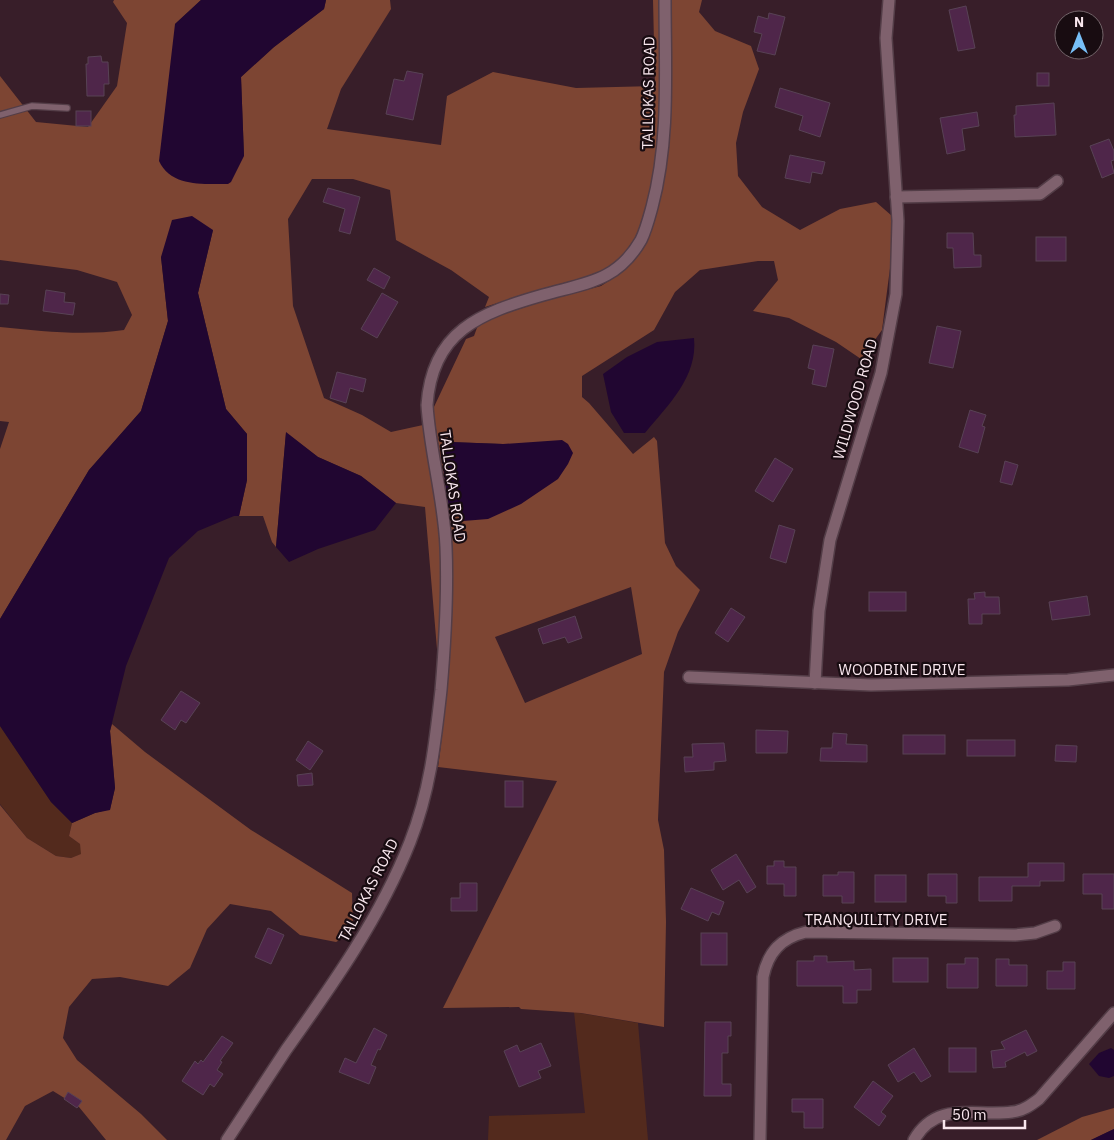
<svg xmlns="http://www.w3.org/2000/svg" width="1114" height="1140" font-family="'IBM Plex Sans',sans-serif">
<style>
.green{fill:#532a1d}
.forest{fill:#7d4533;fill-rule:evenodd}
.water{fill:#210631}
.building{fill:#4f264a;stroke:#584255}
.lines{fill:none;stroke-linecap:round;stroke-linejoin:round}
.service-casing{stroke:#533d47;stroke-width:8}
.minor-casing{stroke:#533d47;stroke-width:14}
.service{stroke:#7f616d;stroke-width:5.5}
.minor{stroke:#7f616d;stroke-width:11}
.labels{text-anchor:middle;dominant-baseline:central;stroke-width:4.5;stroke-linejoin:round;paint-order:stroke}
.street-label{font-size:15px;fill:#f9e7ee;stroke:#180c11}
</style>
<rect width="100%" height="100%" fill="#381e29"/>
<g class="green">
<path d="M0 726 51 802 72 823 69 836 80 844 82 854 71 858 56 856 27 838 0 804Z"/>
<path d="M574 1012 638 1023 648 1140H488L489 1116 585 1113Z"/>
</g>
<g class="forest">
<path d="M114 0H201L175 24 244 156 241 77 274 47 324 9 326 0H390L391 9 341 89 327 129 441 145 447 96 493 72 576 88 655 86 653 0H659L660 116 659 140 649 196 637 235 623 255 613 264 597 274 541 289 485 307 489 297 451 270 396 240 390 190 353 179H312L288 219 293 306 324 398 362 415 391 432 423 425C429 458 436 493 440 527 444 576 440 627 437 676V649L425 507 396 503 361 476 318 457 286 433 276 547 272 542 263 516H239L247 480V434L226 409 198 293 213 230 161 257 168 321 141 411 89 470 0 619V449L9 422 0 421V327C41 331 83 336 124 330L132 315 117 282 77 270 0 260V76L36 122 88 127 117 86 127 23 113 2Z"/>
<path d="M670 0H702L699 12 715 31 751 46 759 69 743 112 736 143 738 176 762 207 800 230 840 209 876 202 892 216 893 245 882 330 861 359 836 342 789 318 753 311 778 280 774 261H758L700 270 675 292 654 330 582 376V397L589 403 633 454 654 437 657 441 665 543 676 566 700 590 678 632 664 672 658 820 664 850 666 922 664 1027 581 1013 521 1009 519 1007 443 1008 557 781 438 767C442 743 443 718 446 694 452 632 457 568 448 505L463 521 503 444 450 442 443 466 446 494 433 409 466 339 474 336 478 325 488 319 544 301 601 286 618 275 630 265 647 241 660 199 669 141ZM631 587 642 654 525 703 495 637Z"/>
<path d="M112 724 145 752 251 830 352 893 353 926 349 935 336 942 300 935 271 911 230 904 207 929 190 968 168 986 120 977 92 979 69 1007 63 1038 77 1060 141 1114 167 1140H106L79 1107 53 1091 25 1106 6 1140H0V805L27 838 56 856 71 858 81 854 80 844 69 836 72 823 95 813 110 809 115 788 110 731Z"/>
<path d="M1114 1108V1129L1091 1140H1037L1082 1117Z"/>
</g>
<g class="water">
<path d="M201 0H326L324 9 274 47 241 77 244 156 231 182 228 184C203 184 171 187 159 161L175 24Z"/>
<path d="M192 216 213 230 198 293 226 409 247 434V480L239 516H234L198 531 169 558 126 666 110 731 115 788 110 810 95 813 72 823 51 802 0 726V619L89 470 141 411 168 321 161 257 172 220Z"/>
<path d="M694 338C698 377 668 405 645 433H624L611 412 603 374 627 357 657 342Z"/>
<path d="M286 432 318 457 361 476 396 503 375 530 318 549 289 562 276 547Z"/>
<path d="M562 440 568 444 573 453 568 464 558 479 521 504 488 519 463 521 448 505 443 466 444 446 450 442 503 444Z"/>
<path d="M1111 1048 1114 1050V1076L1109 1078 1099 1076 1089 1064 1099 1053Z"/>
<path d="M1114 1129V1140H1091L1093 1139Z"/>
</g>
<g class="building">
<path d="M966 6 975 48 958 51 949 10Z"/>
<path d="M769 13 785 17 775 55 757 51 762 34 754 32 758 16 768 19Z"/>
<path d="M101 56 102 62H108L109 84H104V96H87L86 64H88V57Z"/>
<path d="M407 71 423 74 413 120 386 114 394 79 404 81Z"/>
<rect x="1037" y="73" width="12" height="13"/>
<path d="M780 88 830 103 820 137 799 130 803 116 775 107Z"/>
<path d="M1054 103 1056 135 1015 137 1014 115H1016V106Z"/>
<rect x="76" y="111" width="15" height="15"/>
<path d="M977 112 979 126 962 129 965 150 947 154 940 118Z"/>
<path d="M1109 139 1114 151V160L1111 161 1114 173 1102 178 1090 146Z"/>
<path d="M790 155 825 162 822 174 812 172 810 183 785 178Z"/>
<path d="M328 188 360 197 350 234 339 231 345 209 323 202Z"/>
<path d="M947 233H973L974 255H981V267L954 268 953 248H947Z"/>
<rect x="1036" y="237" width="30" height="24"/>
<path d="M374 268 390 277 384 289 367 280Z"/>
<path d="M46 290 65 293 64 302 75 303 73 315 43 311Z"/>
<path d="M382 293 398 302 377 338 361 329Z"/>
<path d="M0 294 9 295 8 304H0Z"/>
<path d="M937 326 961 331 953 368 929 363Z"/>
<path d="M813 345 834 349 826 387 812 384 815 370 808 368Z"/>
<path d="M337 372 366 379 363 392 350 388 346 403 330 398Z"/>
<path d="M970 410 986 415 982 426 985 427 978 453 959 447Z"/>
<path d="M775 458 793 469 773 502 755 491Z"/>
<path d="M1005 461 1018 465 1012 485 1000 482Z"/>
<path d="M779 525 795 530 786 563 770 558Z"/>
<rect x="869" y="592" width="37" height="19"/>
<path d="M985 592V597H999L1000 614H982V624H969L968 599H975L974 593Z"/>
<path d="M1087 596 1090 615 1052 620 1049 602Z"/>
<path d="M731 608 745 617 728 642 715 633Z"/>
<path d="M575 616 582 638 568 643 565 637 543 644 538 629Z"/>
<path d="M181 691 200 703 186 723 181 720 175 730 161 720Z"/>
<path d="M756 730 788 731 787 753H756Z"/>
<path d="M833 733 847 734 846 744 867 745V762L820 761 821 748H832Z"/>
<rect x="903" y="735" width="42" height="19"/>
<rect x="967" y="740" width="48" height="16"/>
<path d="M308 741 323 751 310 770 296 760Z"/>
<path d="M724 743 726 761 714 762V770L685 772 684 757H693L692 744Z"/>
<path d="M1056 745 1077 746 1076 762 1055 761Z"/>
<path d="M312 773 313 785 298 786 297 775Z"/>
<rect x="505" y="781" width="18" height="26"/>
<path d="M736 854 756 887 747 893 739 880 723 890 711 870Z"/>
<path d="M774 861H784V867H796V896H784V884H767V866H774Z"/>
<path d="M1028 863H1064V881H1040V886H1012V901H979V877H1028Z"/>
<path d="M838 872H854V903H842V896H823V875H838Z"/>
<path d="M928 874H957V903H946V896H928Z"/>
<path d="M1083 874H1114V909H1102V894H1083Z"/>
<rect x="875" y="875" width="31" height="27"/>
<path d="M460 883H477V911H451V898H460Z"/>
<path d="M691 888 724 902 719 915 712 912 708 921 681 909Z"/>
<path d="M268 928 284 935 271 964 255 957Z"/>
<rect x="701" y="933" width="26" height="32"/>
<path d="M814 956H827V962L854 961V970L871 969V990H857V1003H843V986H797V961H814Z"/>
<rect x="893" y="958" width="35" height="24"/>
<path d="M965 958H978V988H947V964H965Z"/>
<path d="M996 959H1009V965H1027V986H996Z"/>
<path d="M1063 962H1075V989H1047V971H1063Z"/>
<path d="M705 1022H731V1036H728V1053H722V1084H731V1096H704Z"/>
<path d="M374 1028 387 1035 380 1050 378 1049 371 1065 376 1067 369 1084 339 1072 345 1058 356 1063Z"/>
<path d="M1026 1030 1037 1051 1027 1056 1025 1052 1005 1062 1006 1067 993 1068 991 1051 1005 1049 1001 1042Z"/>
<path d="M222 1036 233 1043 220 1061 222 1062 217 1070 223 1074 214 1087 210 1084 203 1095 182 1081 195 1061 198 1064 201 1060 203 1062Z"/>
<path d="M541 1043 551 1066 538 1071 541 1078 519 1087 504 1051 517 1045 520 1052Z"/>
<path d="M914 1048 931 1076 921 1082 914 1072 898 1082 888 1065Z"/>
<rect x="949" y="1048" width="27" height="24"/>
<path d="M873 1081 893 1096 881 1112 886 1116 879 1126 854 1107Z"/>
<path d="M68 1092 82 1101 77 1108 64 1099Z"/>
<path d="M792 1099H823V1128H804V1112H792Z"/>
</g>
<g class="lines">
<defs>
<path id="service" d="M0 115 32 106 67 108"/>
<g id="minor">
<path d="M896 197 1040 194 1057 181"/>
<path d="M689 677 871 685 1068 680 1114 675"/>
<path d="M815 683 819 611 830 540 881 373 896 294 898 221 886 38 889 0"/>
<path d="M227 1140C247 1110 266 1080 286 1050 333 984 380 918 410 842 430 791 435 744 441 690 445 643 448 595 446 547 444 499 430 453 427 405 432 331 480 313 543 295 585 283 617 282 641 240 646 230 649 218 652 207 670 140 665 69 665 0"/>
<path d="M760 1140 763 977C768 952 781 938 806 932L1015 935 1035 933 1055 926"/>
<path d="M914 1140C937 1100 975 1117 1012 1112 1023 1111 1031 1105 1039 1099L1114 1013"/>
</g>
</defs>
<use href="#service" class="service-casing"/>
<use href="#minor" class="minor-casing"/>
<use href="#service" class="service"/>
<use href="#minor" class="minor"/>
</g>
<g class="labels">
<g class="street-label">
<text transform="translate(648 93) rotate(-89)">TALLOKAS ROAD</text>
<text transform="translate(855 399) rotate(-74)">WILDWOOD ROAD</text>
<text transform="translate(453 486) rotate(82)">TALLOKAS ROAD</text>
<text x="902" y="669">WOODBINE DRIVE</text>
<text transform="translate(368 890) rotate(-63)">TALLOKAS ROAD</text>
<text x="876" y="919">TRANQUILITY DRIVE</text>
</g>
</g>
<g transform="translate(1079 35)"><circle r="24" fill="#180c11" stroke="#726469"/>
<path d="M0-4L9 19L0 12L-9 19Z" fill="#77bff7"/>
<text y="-8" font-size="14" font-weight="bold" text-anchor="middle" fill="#f9e7ee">N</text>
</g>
<path d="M944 1120v8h81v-8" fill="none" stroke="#f9e7ee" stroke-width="2.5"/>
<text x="952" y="1120" font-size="15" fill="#f9e7ee" stroke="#180c11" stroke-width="4" paint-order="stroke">50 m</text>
</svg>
